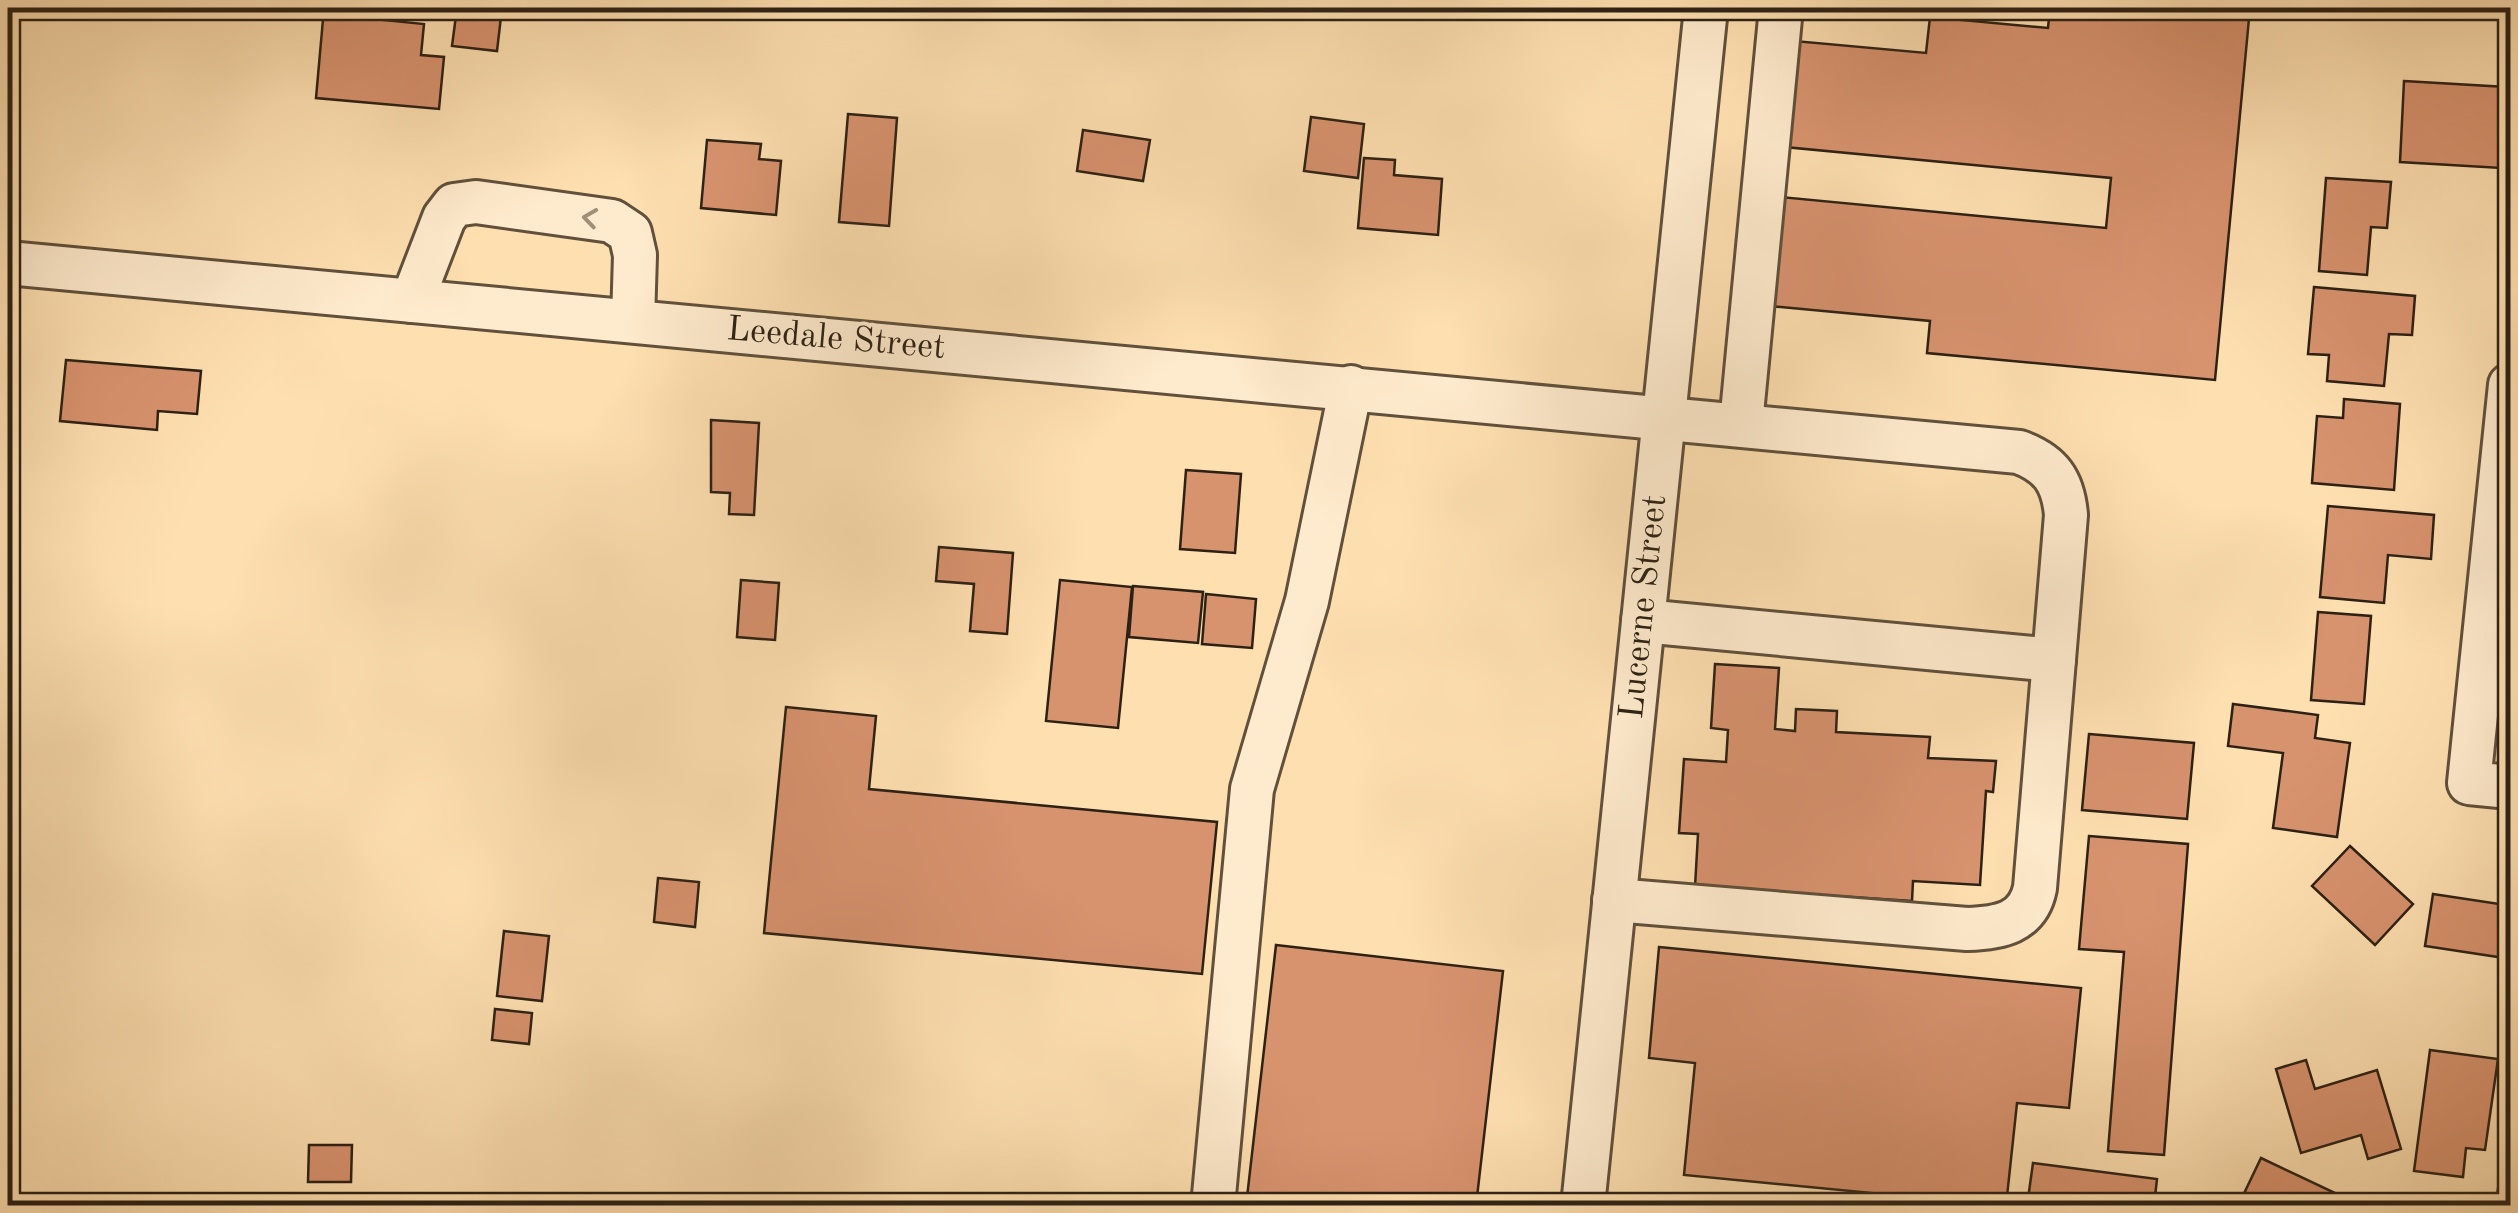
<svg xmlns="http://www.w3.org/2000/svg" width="2518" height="1213" font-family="'Old Standard TT',serif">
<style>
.building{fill:#d7926e;stroke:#2c2115;stroke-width:2.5}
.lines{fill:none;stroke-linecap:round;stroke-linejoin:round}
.minor-casing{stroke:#60503c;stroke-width:48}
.minor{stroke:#feeacc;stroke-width:42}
.oneway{stroke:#a0907a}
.labels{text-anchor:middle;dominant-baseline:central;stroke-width:8;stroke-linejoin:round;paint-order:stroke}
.street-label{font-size:35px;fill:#2c2115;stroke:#feeacc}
</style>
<rect width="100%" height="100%" fill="#fedfb0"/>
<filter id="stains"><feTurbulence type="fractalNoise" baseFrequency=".002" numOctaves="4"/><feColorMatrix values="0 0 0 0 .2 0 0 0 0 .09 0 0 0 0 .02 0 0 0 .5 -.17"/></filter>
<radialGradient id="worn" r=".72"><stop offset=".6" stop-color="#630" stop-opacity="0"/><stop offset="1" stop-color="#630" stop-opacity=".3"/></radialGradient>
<g class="building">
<path d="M324 8H374L373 19 424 24 421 55 444 57 439 109 316 98Z"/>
<path d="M457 8H502L497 51 452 46Z"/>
<path d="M2050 8H2250L2215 380 1927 353 1930 321 1770 306 1781 197 2106 228 2111 178 1785 147 1795 41 1926 53 1930 17 2048 28Z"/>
<path d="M2404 81 2506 87 2501 168 2400 162Z"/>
<path d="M848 114 897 118 889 226 839 222Z"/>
<path d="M1311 117 1364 124 1358 178 1304 171Z"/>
<path d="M1083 130 1150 140 1143 181 1077 171Z"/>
<path d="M707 140 761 144 759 159 781 161 776 215 701 208Z"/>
<path d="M1364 158 1395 160 1394 175 1442 179 1438 235 1358 228Z"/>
<path d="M2326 178 2391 182 2387 228 2371 227 2367 275 2319 271Z"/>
<path d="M2314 287 2415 296 2412 335 2389 334 2384 386 2327 381 2329 355 2308 354Z"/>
<path d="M66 360 201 371 197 414 158 411 157 430 60 421Z"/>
<path d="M2344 399 2400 404 2394 490 2312 483 2317 416 2343 418Z"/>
<path d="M711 420 759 423 754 515 729 514 730 493 711 492Z"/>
<path d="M1186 470 1241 474 1235 553 1180 549Z"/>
<path d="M2328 506 2434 515 2431 559 2388 555 2384 603 2320 597Z"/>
<path d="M939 547 1013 553 1007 634 970 631 974 584 936 581Z"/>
<path d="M741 580 779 583 775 640 737 637Z"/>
<path d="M1060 580 1132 587 1118 728 1046 721Z"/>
<path d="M1133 586 1203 592 1198 643 1129 637Z"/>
<path d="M1206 594 1256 599 1252 648 1202 644Z"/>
<path d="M2318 612 2371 616 2364 704 2311 700Z"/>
<path d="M1715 664 1779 668 1775 729 1795 731 1796 709 1837 711 1836 732 1930 737 1928 758 1996 761 1993 792 1986 791 1980 885 1913 881 1912 901 1695 887 1698 834 1679 833 1684 759 1726 762 1728 730 1711 728Z"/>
<path d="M2233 704 2318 715 2315 738 2350 743 2337 837 2273 828 2283 753 2228 746Z"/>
<path d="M786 707 876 716 869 789 1217 822 1202 974 764 933Z"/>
<path d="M2089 734 2194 743 2187 819 2082 810Z"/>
<path d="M2089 836 2188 844 2164 1155 2108 1151 2124 952 2079 949Z"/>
<path d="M2350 846 2413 904 2375 945 2312 886Z"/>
<path d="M658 878 699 882 695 927 654 922Z"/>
<path d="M2433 894 2506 905 2498 957 2425 946Z"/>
<path d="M504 931 549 936 542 1001 497 996Z"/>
<path d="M1276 945 1503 971 1476 1206H1246Z"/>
<path d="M1659 947 2081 988 2069 1108 2017 1103 2006 1206 1684 1175 1695 1063 1649 1058Z"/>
<path d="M495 1009 532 1013 529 1044 492 1040Z"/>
<path d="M2430 1050 2498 1059 2485 1150 2466 1148 2463 1177 2414 1171Z"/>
<path d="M2306 1060 2315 1089 2377 1070 2401 1149 2368 1159 2361 1135 2301 1153 2276 1069Z"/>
<path d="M2506 1127 2510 1128V1206L2496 1204Z"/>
<path d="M309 1145H352L351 1182H308Z"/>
<path d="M2261 1158 2354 1202 2353 1206H2238Z"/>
<path d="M2033 1163 2157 1179 2154 1206H2027Z"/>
</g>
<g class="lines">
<defs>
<g id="minor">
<path d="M8 263 2019 452C2051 464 2063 481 2066 515L2035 888C2028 923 2000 928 1967 929L1614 900"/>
<path d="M412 301 444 218 454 205 476 202 612 221 630 233 635 255 633 321"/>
<path d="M2510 385 2469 783 2510 787"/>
<path d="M1741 424 1781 8"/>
<path d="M1643 621 2054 660"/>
<path d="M1213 1206 1252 789 1307 601 1351 387"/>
<path d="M1583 1206 1706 8"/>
</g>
</defs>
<use href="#minor" class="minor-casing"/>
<use href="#minor" class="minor"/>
</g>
<defs><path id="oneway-chevron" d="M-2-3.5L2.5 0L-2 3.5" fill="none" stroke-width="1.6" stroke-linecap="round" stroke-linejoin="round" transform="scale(2.5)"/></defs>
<use class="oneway" href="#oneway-chevron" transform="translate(590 218) rotate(-172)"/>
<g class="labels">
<g class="street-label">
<text transform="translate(836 339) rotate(5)">Leedale Street</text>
<text transform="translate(1644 607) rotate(-84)">Lucerne Street</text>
</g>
</g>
<rect width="2518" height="1213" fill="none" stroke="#fedfb0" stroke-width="40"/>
<rect x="10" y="10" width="2498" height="1193" fill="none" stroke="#2c2115" stroke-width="5"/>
<rect x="20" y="20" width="2478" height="1173" fill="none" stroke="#2c2115" stroke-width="2.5"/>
<rect width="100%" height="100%" filter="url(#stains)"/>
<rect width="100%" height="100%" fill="url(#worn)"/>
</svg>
